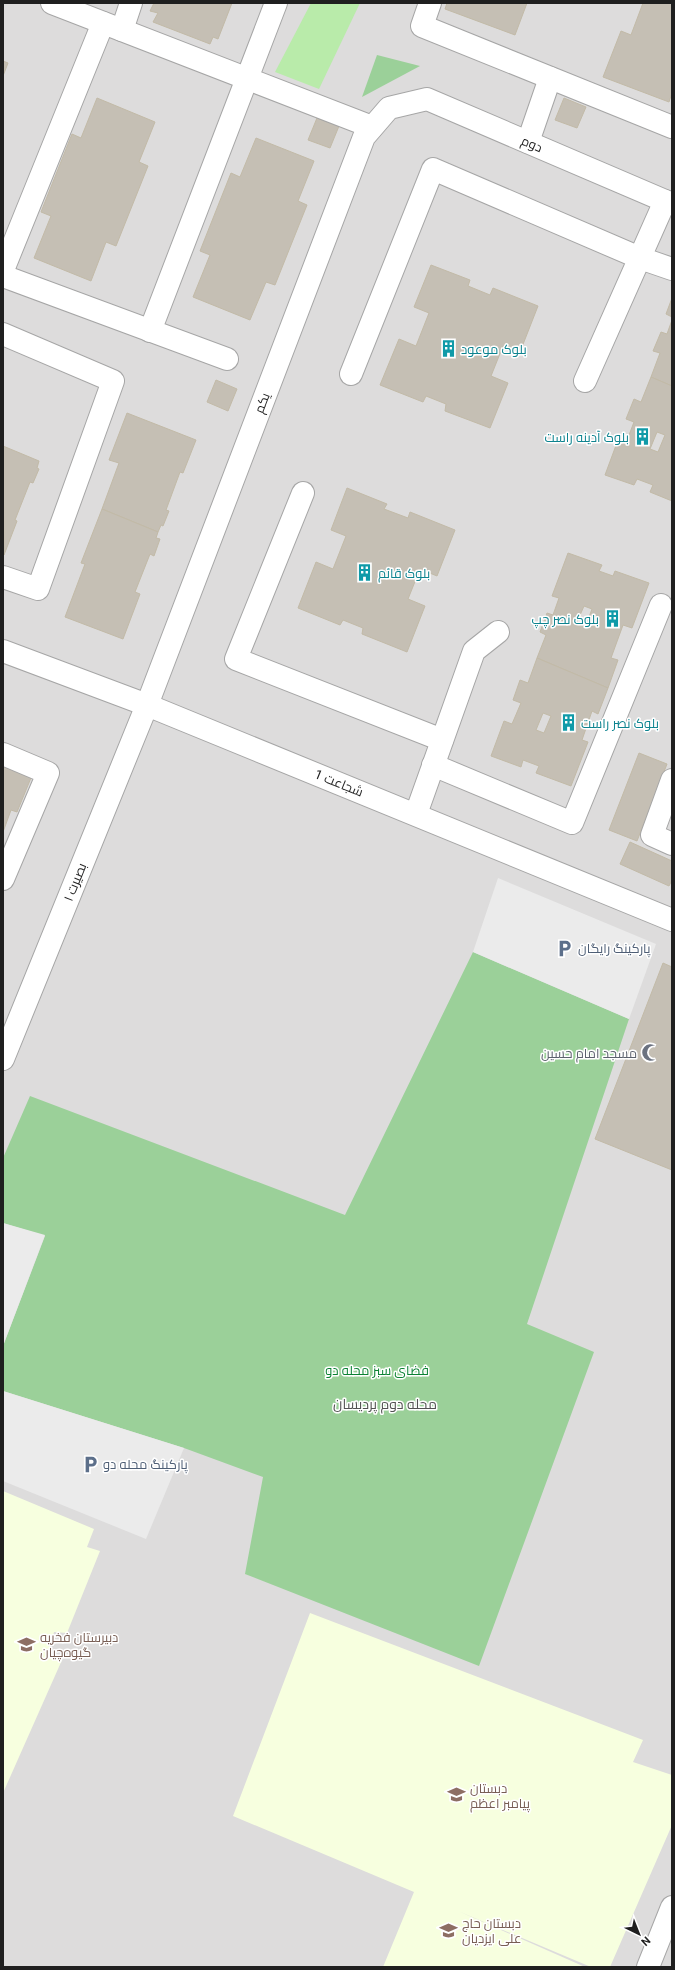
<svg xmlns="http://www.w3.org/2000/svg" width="675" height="1970" font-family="Roboto,Cairo,sans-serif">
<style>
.residential{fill:#dddcdc}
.education{fill:#f7ffdf}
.grass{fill:#b9ebaa}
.forest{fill:#9bd099}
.parking{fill:#ebebeb}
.building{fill:#c5bfb4;stroke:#c2baa7;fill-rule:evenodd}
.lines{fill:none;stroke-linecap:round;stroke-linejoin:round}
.minor-casing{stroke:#a6a6a6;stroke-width:24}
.minor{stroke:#fff;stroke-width:22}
.labels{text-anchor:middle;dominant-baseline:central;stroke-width:3;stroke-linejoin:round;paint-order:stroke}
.street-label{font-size:13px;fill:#1f1f1f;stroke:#fff}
.culture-label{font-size:13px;fill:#0d838f;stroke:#fff;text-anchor:start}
.service-label{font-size:13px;fill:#4e5e75;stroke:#fff;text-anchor:start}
.worship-label{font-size:13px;fill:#5b616d;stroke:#fff;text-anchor:end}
.park-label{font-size:13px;fill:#0a8132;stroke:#fff}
.education-label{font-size:13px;fill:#785e54;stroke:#fff;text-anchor:start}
.neighbourhood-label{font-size:14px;fill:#525252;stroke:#fff}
</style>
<rect width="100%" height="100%" fill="#f0efe5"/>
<rect class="residential" x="3" y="3" width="669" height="1964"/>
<g class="education">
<path d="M3 1491 94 1529 87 1547 100 1551 67 1633 54 1632 48 1654 62 1660 3 1793Z"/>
<path d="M310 1613 643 1740 633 1762 672 1775V1825L610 1967H591L458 1911 585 1967H383L414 1892 233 1816Z"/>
</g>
<path class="grass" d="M311 3H360L319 89 275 72Z"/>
<g class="forest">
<path d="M377 55 420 66 362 97Z"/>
<path d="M473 952 629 1019 527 1324 594 1352 479 1666 245 1574 263 1477 184 1448 3 1391V1346L45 1236 3 1223V1158L30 1096 345 1215Z"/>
</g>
<g class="parking">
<path d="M498 878 656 944 629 1019 473 952Z"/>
<path d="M3 1223 45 1235 3 1346Z"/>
<path d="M3 1391 184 1448 146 1539 3 1481Z"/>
</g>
<g class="building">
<path d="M154 3H232L218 39 213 37 210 44 153 22 158 13 150 11Z"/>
<path d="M447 3H527L515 35 445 9Z"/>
<path d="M643 3H672V93L669 102 603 77 621 31 631 35Z"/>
<path d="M3 61 8 63 3 76Z"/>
<path d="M97 98 155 122 139 162 148 166 116 246 106 242 91 281 34 258 51 216 41 212 72 134 81 138Z"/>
<path d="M564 98 586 107 577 128 555 120Z"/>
<path d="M317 118 339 126 330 148 308 140Z"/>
<path d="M256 138 314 161 298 201 307 205 275 285 266 282 250 320 193 297 210 255 200 251 231 173 240 177Z"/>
<path d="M431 265 470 280 468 286 490 295 493 288 538 306 520 352 503 346 491 376 508 383 490 428 445 411 446 404 426 396 423 402 380 385 399 339 416 346 429 313 414 307Z"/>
<path d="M672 298V317L666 314Z"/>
<path d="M672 320V386L651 377 660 353 653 351 661 332 667 334Z"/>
<path d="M651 377 672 386V501L650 492 653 485 637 479 634 485 605 475 618 440 626 443 634 422 626 419 634 399 641 402ZM657 432 665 435 658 452 650 449Z"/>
<path d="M216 380 237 389 228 411 207 402Z"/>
<path d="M127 413 196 440 183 473 180 472 166 510 169 511 163 526 161 525 158 532 102 509 119 463 109 460Z"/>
<path d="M3 446 39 461 37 468 39 469 33 483 30 482 15 520 17 521 4 555Z"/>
<path d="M347 488 387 504 384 509 408 518 410 512 455 530 437 576 420 569 408 599 425 606 407 652 362 634 363 628 343 620 340 625 298 608 316 562 333 569 346 536 331 530Z"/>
<path d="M102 509 158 532 156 538 160 539 154 556 150 554 135 592 140 594 123 639 65 617 85 564 81 563Z"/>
<path d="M568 553 602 565 599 571 613 576 615 571 649 583 632 628 623 625 611 658 618 660 608 688 537 658 546 635 540 632 547 613 553 615 559 598 552 596ZM584 606 592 609 586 625 577 622Z"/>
<path d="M537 658 608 688 598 714 592 711 582 740 588 742 571 786 536 773 539 766 523 760 521 767 491 756 504 721 512 724 521 703 513 700 520 680 528 683ZM543 713 551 716 544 733 536 730Z"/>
<path d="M639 753 667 764 637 841 609 830Z"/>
<path d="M3 755 35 768 17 812 11 810 3 832Z"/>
<path d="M630 842 672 861V880L669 886 620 864Z"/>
<path d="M663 963 672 967V1170L595 1139Z"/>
</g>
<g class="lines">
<defs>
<g id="minor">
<path d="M52 3 372 127"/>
<path d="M430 3 422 26 672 127"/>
<path d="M122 30 131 3"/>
<path d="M528 142 550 78"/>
<path d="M3 270 103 23"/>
<path d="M3 276 227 359"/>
<path d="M150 331 276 3"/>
<path d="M3 334 113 381 38 589 3 577"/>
<path d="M351 374 433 169 640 258 672 269"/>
<path d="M585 381 665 201"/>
<path d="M303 493 236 659 442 740"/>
<path d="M3 651 147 705 672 920"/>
<path d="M3 754 48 773 3 879"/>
<path d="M433 765 572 823 661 605"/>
<path d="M672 780 652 835 672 844"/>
<path d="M416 814 474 651 498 632"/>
<path d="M3 1059 147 705 364 137 389 108 427 99 672 204"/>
<path d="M648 1967 672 1907"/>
</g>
</defs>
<use href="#minor" class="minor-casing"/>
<use href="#minor" class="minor"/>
</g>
<defs>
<symbol id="building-bare" viewBox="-9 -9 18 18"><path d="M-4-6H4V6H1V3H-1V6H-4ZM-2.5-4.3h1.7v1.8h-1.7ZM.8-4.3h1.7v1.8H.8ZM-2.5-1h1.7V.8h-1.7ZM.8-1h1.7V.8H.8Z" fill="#0f9aa8" stroke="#fff" stroke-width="2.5" paint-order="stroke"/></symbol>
<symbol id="parking-bare" viewBox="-9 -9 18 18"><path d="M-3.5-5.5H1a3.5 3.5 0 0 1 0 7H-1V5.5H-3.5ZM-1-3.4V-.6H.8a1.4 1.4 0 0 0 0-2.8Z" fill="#5c6f8a" stroke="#fff" stroke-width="2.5" paint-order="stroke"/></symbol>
<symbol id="mosque-bare" viewBox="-9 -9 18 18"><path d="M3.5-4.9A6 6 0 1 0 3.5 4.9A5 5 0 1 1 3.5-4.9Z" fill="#6b7280" stroke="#fff" stroke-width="2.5" paint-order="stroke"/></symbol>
<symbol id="school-bare" viewBox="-9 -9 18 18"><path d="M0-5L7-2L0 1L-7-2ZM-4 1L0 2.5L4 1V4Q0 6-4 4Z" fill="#8d6e63" stroke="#fff" stroke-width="2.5" paint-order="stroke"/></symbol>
</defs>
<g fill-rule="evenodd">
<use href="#building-bare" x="436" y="336" width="25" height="25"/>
<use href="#building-bare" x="630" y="424" width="25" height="25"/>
<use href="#building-bare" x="352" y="560" width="25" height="25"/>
<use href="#building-bare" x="600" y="606" width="25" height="25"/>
<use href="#building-bare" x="556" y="710" width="25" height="25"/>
<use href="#parking-bare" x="552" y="936" width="25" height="25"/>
<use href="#mosque-bare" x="638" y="1040" width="25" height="25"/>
<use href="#parking-bare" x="78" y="1452" width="25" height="25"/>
<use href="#school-bare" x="14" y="1632" width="25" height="25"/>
<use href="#school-bare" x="444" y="1782" width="25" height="25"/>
<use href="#school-bare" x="436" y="1918" width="25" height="25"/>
</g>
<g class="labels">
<g class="street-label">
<text transform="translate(532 144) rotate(23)">دوم</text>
<text transform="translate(262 403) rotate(-69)">یکم</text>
<text transform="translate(339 783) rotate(22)">شجاعت 1</text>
<text transform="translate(75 882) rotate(-68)">بصیرت ۱</text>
</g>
<g class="culture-label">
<text x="461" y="349">بلوک موعود</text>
<text x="629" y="437" text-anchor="end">بلوک آدینه راست</text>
<text x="378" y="573">بلوک قائم</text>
<text x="599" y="619" text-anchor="end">بلوک نصر چپ</text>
<text x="581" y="723">بلوک نصر راست</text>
</g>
<g class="service-label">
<text x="578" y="948">پارکینگ رایگان</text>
<text x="103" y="1464">پارکینگ محله دو</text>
</g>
<g class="worship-label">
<text x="637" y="1053">مسجد امام حسین</text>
</g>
<g class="park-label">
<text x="377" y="1370">فضای سبز محله دو</text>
</g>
<g class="education-label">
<text x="40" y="1637">دبیرستان فخریه<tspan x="40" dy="15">گیوه‌چیان</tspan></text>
<text x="470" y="1788">دبستان<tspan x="470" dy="15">پیامبر ا‌عظم</tspan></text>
<text x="462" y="1923">دبستان حاج<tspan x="462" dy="15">علی ایزدیان</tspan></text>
</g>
<g class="neighbourhood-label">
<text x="385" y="1404">محله دوم پردیسان</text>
</g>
</g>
<rect width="675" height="1970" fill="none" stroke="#1f1f1f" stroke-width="8"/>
<g transform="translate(639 1934) rotate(137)" stroke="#ffffff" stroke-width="3" paint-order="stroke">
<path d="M0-3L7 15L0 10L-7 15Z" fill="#1f1f1f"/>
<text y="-6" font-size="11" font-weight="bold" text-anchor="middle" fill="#1f1f1f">N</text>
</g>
</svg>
